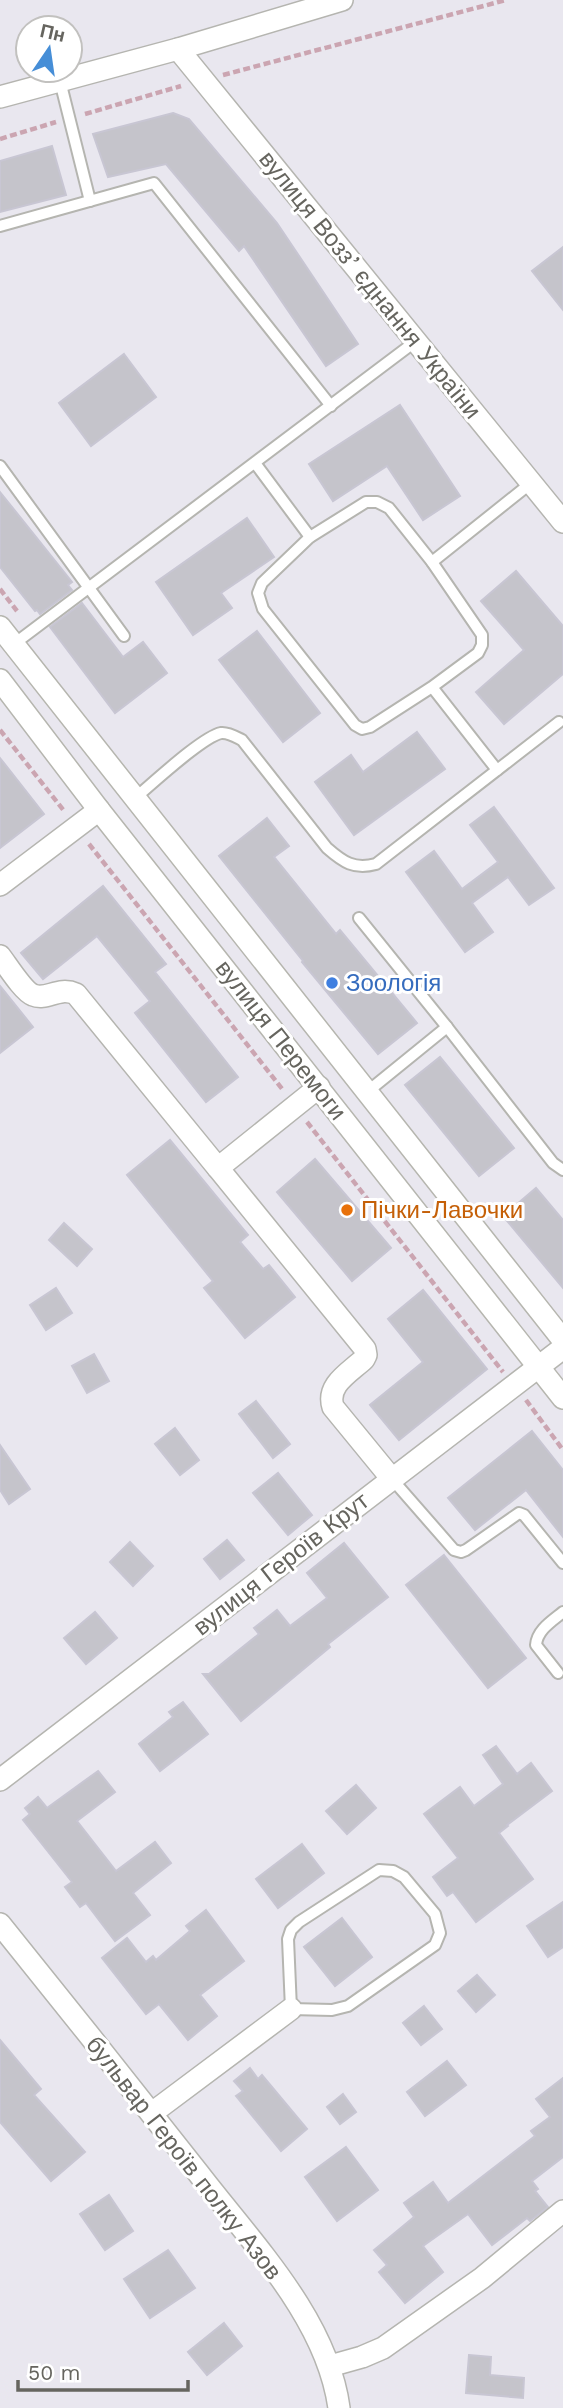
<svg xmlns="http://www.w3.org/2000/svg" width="563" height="2408" font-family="'Work Sans',sans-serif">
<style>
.building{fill:#c5c4cb;stroke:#c8c6d3;stroke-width:2}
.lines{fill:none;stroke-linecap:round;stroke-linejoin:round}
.service-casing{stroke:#b5b5b0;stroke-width:14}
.minor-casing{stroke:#b5b5b0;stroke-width:24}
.tertiary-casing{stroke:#b5b5b0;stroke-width:24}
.secondary-casing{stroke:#b6b6af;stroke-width:24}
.path{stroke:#cba5b1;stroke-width:4.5;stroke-dasharray:7 3.5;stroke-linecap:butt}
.service{stroke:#fff;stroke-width:10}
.minor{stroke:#fff;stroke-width:21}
.tertiary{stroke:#fff;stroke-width:21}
.secondary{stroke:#fff;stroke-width:21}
.shop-dot{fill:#3f7fe0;stroke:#fff;stroke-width:2.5}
.food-dot{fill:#e8710a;stroke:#fff;stroke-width:2.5}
.labels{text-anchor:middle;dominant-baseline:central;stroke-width:6;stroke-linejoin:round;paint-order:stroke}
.street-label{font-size:24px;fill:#66655f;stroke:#fff}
.shop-label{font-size:24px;fill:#366cbe;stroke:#fff;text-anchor:start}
.food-label{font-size:24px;fill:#c56008;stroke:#fff;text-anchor:start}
</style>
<rect width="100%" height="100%" fill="#e9e7ef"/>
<g class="building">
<path d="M173 113 189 119 277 223 358 344 326 366 244 246 239 251 166 164 108 177 93 134Z"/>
<path d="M52 146 66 195 0 212V161Z"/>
<path d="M563 247V310L532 271Z"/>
<path d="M124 354 156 397 91 446 59 403Z"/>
<path d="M400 405 460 496 423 520 387 466 333 501 309 464Z"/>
<path d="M0 492 72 582 68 585 72 590 40 614 37 610 35 611 0 567Z"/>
<path d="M247 518 274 557 221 593 232 608 193 635 156 582Z"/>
<path d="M516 571 563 626V674L504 724 476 692 524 650 481 601Z"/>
<path d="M82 603 123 657 143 642 167 673 115 713 50 627Z"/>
<path d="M257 631 320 713 283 742 219 660Z"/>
<path d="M417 732 445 769 354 835 315 782 351 755 363 772Z"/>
<path d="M0 758 44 814 0 848Z"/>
<path d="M494 807 554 888 529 905 508 877 472 903 493 932 465 952 406 872 434 851 462 889 498 862 470 825Z"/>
<path d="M267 818 289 846 274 857 336 934 340 930 417 1023 378 1054 302 962 303 961 219 856Z"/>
<path d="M103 886 166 964 155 972 238 1077 206 1102 135 1013 150 1001 97 936 43 979 21 953Z"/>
<path d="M0 986 33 1027 0 1053Z"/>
<path d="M440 1057 514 1148 479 1176 405 1085Z"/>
<path d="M170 1140 248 1235 240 1242 263 1269 269 1265 295 1297 245 1338 204 1288 213 1281 127 1175Z"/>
<path d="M315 1159 391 1248 352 1281 277 1192Z"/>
<path d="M536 1188 563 1220V1288L503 1216Z"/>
<path d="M64 1223 92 1249 77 1266 49 1240Z"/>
<path d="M56 1288 72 1313 46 1330 30 1305Z"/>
<path d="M423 1290 487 1369 399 1440 370 1405 423 1362 388 1319Z"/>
<path d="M94 1354 109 1381 87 1393 72 1366Z"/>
<path d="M256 1401 290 1444 273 1458 239 1414Z"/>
<path d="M175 1428 199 1460 180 1475 155 1444Z"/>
<path d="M532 1431 563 1470V1537L526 1490 475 1530 448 1498Z"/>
<path d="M0 1445 30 1489 9 1504 0 1490Z"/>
<path d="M278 1473 312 1515 288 1535 253 1493Z"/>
<path d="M227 1540 244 1560 220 1579 204 1559Z"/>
<path d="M130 1542 153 1566 133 1586 110 1562Z"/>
<path d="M344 1543 388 1597 328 1644 330 1647 241 1721 203 1674H209L259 1634 254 1628 277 1610 290 1626 327 1598 307 1573Z"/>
<path d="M444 1555 526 1658 488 1688 406 1585Z"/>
<path d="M95 1612 117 1638 86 1664 64 1638Z"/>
<path d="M183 1702 208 1734 160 1771 139 1744 173 1717 169 1712Z"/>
<path d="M496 1746 517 1774 531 1763 552 1791 507 1825 508 1826 499 1833 533 1879 476 1922 453 1892 447 1896 433 1877 458 1858 424 1814 460 1787 474 1806 503 1784 483 1755Z"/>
<path d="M98 1771 115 1792 77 1821 116 1871 155 1842 171 1863 133 1893 150 1915 115 1941 86 1903 80 1907 65 1887 72 1882 23 1820 30 1814 25 1808 38 1797 47 1808Z"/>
<path d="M356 1785 376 1808 347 1834 326 1811Z"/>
<path d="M302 1844 324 1873 278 1908 256 1879Z"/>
<path d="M563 1902V1947L548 1957 527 1926Z"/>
<path d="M206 1910 244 1961 200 1995 217 2016 188 2040 159 2004 146 2014 102 1958 127 1938 146 1962 153 1956 156 1960 190 1931 186 1926Z"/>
<path d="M342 1918 372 1957 335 1986 304 1947Z"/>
<path d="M477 1975 495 1995 476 2012 458 1991Z"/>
<path d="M424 2006 442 2029 421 2045 403 2023Z"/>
<path d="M0 2040 41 2089 34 2095 85 2152 51 2181 0 2122Z"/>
<path d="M447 2061 466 2085 425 2116 407 2092Z"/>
<path d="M250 2068 258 2079 262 2075 307 2129 281 2151 236 2096 243 2091 234 2081Z"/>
<path d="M563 2078V2157L532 2181 538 2189 535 2191 548 2207 530 2221 527 2218 492 2245 468 2214 423 2246 443 2272 405 2303 379 2272 387 2265 374 2250 414 2217 404 2203 433 2182 448 2203 535 2136 531 2131 550 2117 536 2099Z"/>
<path d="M343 2094 356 2112 340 2124 327 2107Z"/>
<path d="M346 2147 378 2190 337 2221 305 2177Z"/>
<path d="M109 2195 133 2231 105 2250 80 2214Z"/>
<path d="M168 2250 195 2288 150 2318 124 2279Z"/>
<path d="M224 2323 242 2346 207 2375 188 2352Z"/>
<path d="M469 2355 491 2357 490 2375 524 2378 523 2398 466 2393Z"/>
</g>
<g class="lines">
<defs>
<g id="service">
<path d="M60 81 90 201"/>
<path d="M0 226 154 183 331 406"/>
<path d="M255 463 310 537"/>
<path d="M0 466 124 636"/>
<path d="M432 562 531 483"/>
<path d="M14 644 416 341"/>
<path d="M432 687 370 727 362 729 355 725 263 609 258 593 262 583 310 537 366 502H377L389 508 432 562 482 635V645L478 653 432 687 497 770"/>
<path d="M135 798C152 784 202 737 221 733 228 732 236 737 242 740L327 848C343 862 354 870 376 864L559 722"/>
<path d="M359 918 447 1027"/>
<path d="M367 1092 447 1027 553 1163 563 1170"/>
<path d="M392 1479 454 1550 461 1552 466 1550 519 1513 524 1515 563 1563"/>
<path d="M558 1673 536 1645C537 1630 552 1621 563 1612"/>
<path d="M379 1870 393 1871 404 1877 435 1914 440 1933 435 1945 348 2006 332 2010 291 2009 288 1939 291 1930 299 1922Z"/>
</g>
<g id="minor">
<path d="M178 49 563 522"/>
<path d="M0 885 99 810"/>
<path d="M0 956C7 965 23 991 33 995 47 1001 58 986 76 994L218 1168"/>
<path d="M319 1087 218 1168 365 1349 366 1355 364 1359C349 1373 326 1385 333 1407L392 1479"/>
<path d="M0 1924C67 2007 133 2090 199 2174 252 2243 327 2319 339 2408"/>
<path d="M152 2113 291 2009"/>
<path d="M330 2366 362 2357 383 2348 482 2278 563 2211"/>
</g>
<g id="tertiary">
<path d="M0 97 178 49 342 0"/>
<path d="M0 1780 563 1348"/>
</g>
<g id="secondary">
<path d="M0 627 563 1340"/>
<path d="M0 680 99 810 563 1398"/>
</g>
</defs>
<use href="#service" class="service-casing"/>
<use href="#minor" class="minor-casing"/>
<use href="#tertiary" class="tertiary-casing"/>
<use href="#secondary" class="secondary-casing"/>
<g class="path">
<path d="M223 75 506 0"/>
<path d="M85 114 181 86"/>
<path d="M0 139 56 122"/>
<path d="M0 589 17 611"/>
<path d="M0 730 65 812"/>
<path d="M89 844 283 1090"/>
<path d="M307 1122 503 1372"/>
<path d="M526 1400 563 1450"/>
</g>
<use href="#service" class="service"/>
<use href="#minor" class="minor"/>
<use href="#tertiary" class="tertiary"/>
<use href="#secondary" class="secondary"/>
</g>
<circle class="shop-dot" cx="332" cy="983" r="7"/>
<circle class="food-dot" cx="347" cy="1210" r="7"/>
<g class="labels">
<g class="street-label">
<text transform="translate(370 285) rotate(51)">вулиця Воззʼєднання України</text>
<text transform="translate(281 1040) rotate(52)">вулиця Перемоги</text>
<text transform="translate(281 1564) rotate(-38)">вулиця Героїв Крут</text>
<text transform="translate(184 2158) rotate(52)">бульвар Героїв полку Азов</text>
</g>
<g class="shop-label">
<text x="346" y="983">Зоологія</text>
</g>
<g class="food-label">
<text x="361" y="1210">Пічки-Лавочки</text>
</g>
</g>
<g transform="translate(49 49) rotate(13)"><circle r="33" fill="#ffffff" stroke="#c2c1bf" stroke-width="2"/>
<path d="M0-5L12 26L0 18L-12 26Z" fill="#468ed7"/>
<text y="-10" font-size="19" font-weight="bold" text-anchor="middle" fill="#66655f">Пн</text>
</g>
<path d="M18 2380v10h170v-10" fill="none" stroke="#66655f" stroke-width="3.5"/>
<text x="28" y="2380" font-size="21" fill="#66655f" stroke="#ffffff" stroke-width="5" paint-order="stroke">50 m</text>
</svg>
